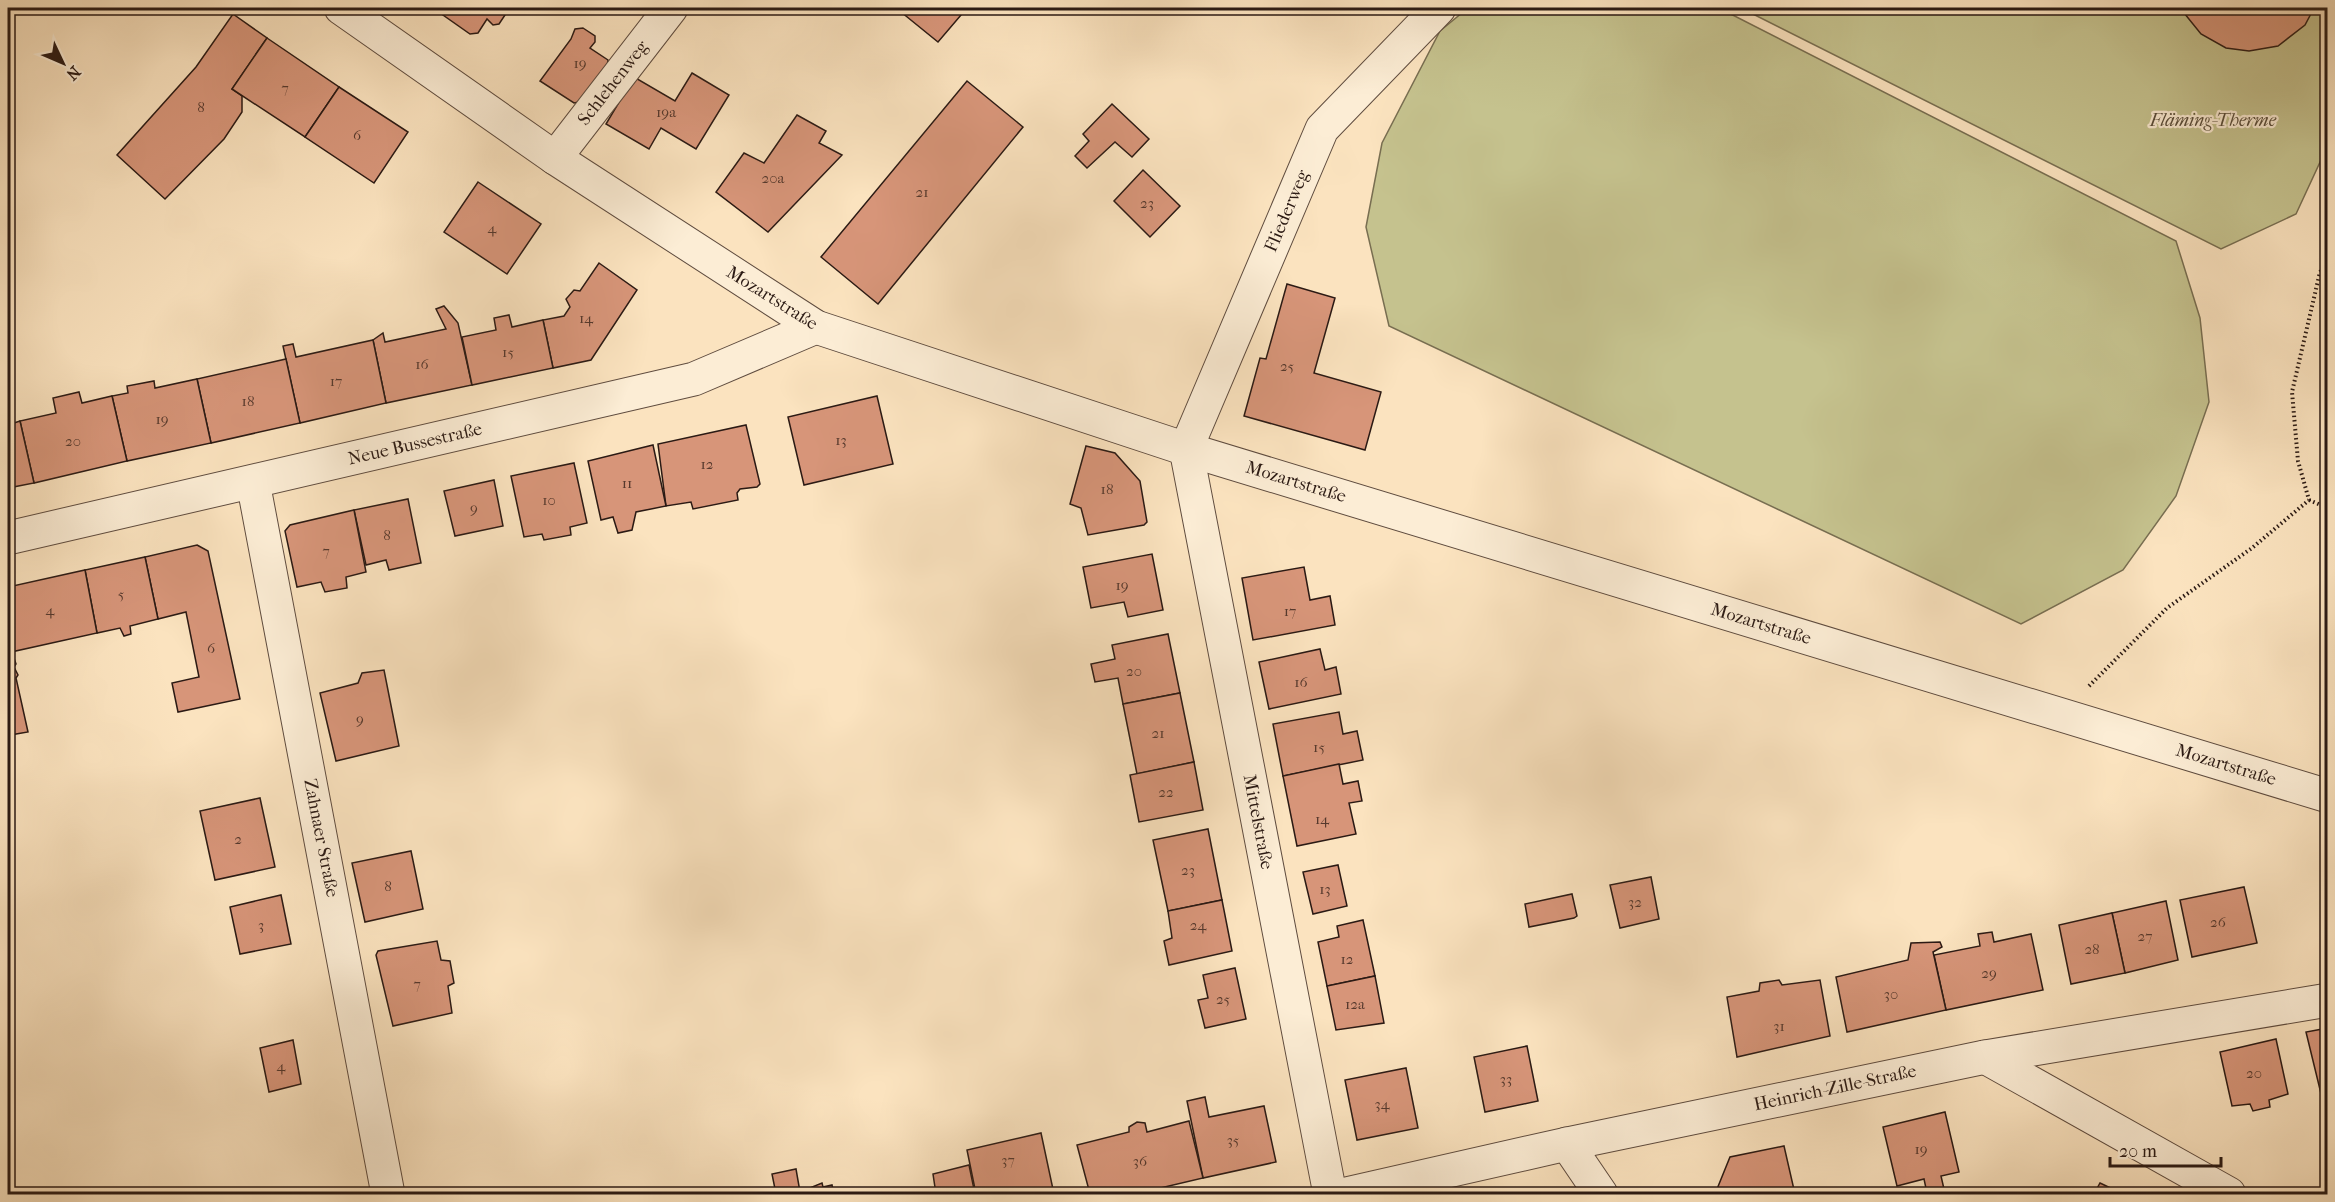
<svg xmlns="http://www.w3.org/2000/svg" width="2335" height="1202" font-family="'IM FELL French Canon',serif">
<style>
.green{fill:#c5c28e;stroke:#786e51;stroke-width:1.5}
.building{fill:#d79579;stroke:#2b1a14;stroke-width:1.5}
.lines{fill:none;stroke-linecap:round;stroke-linejoin:round}
.minor-casing{stroke:#5f4c3f;stroke-width:35}
.path{stroke:#2b1a14;stroke-width:4;stroke-dasharray:1.5 3;stroke-linecap:butt}
.minor{stroke:#fcedd5;stroke-width:33}
.labels{text-anchor:middle;dominant-baseline:central;stroke-width:4.5;stroke-linejoin:round;paint-order:stroke}
.number-label{font-size:15px;fill:#56392d}
.street-label{font-size:18px;fill:#2b1a14;stroke:#fcedd5}
.park-label{font-size:18px;font-style:italic;fill:#594c39;stroke:#fcedd5}
</style>
<rect width="100%" height="100%" fill="#fbe3bf"/>
<filter id="stains"><feTurbulence type="fractalNoise" baseFrequency=".00333" numOctaves="4"/><feColorMatrix values="0 0 0 0 .2 0 0 0 0 .09 0 0 0 0 .02 0 0 0 .5 -.17"/></filter>
<radialGradient id="worn" r=".72"><stop offset=".6" stop-color="#630" stop-opacity="0"/><stop offset="1" stop-color="#630" stop-opacity=".3"/></radialGradient>
<g class="green">
<path d="M1468 8H1719L2176 241 2200 318 2209 402 2176 496 2123 570 2021 624 1389 326 1366 227 1382 143 1440 31Z"/>
<path d="M1741 8H2325L2328 18 2327 147 2296 214 2221 249Z"/>
</g>
<g class="building">
<path d="M433 8H509V9L499 24 493 25 487 19 478 33 470 34Z"/>
<path d="M905 8H967L938 42 901 12Z"/>
<path d="M2180 8H2314L2305 25 2278 46 2249 51 2226 48 2201 34Z"/>
<path d="M233 14 267 38 232 89 242 96V112L224 139 165 199 117 155 196 67Z"/>
<path d="M583 28 595 36V42L590 48 608 60 607 67 579 102 574 103 540 81 571 39 575 29Z"/>
<path d="M267 38 339 87 305 137 232 89Z"/>
<path d="M692 73 729 95 696 149 661 128 649 149 606 124 634 77 675 101Z"/>
<path d="M967 81 1023 127 878 304 821 257Z"/>
<path d="M339 87 408 132 374 183 305 137Z"/>
<path d="M1112 104 1149 139 1132 157 1115 142 1087 168 1075 156 1089 141 1083 134Z"/>
<path d="M797 115 826 131 819 143 842 155 768 232 716 192 744 153 764 163Z"/>
<path d="M1143 170 1180 206 1150 237 1114 201Z"/>
<path d="M478 182 541 224 507 274 444 232Z"/>
<path d="M599 263 637 290 591 360 553 368 543 320 564 316 570 307 566 299 574 290 580 291Z"/>
<path d="M1287 284 1335 298 1314 373 1381 392 1365 450 1244 416 1260 358 1266 359Z"/>
<path d="M444 306 458 323 472 385 386 403 373 340 383 333 385 342 446 329 436 309Z"/>
<path d="M509 315 512 327 543 320 553 368 472 385 462 337 496 330 494 318Z"/>
<path d="M373 340 386 403 300 423 283 346 293 344 296 357Z"/>
<path d="M286 359 300 423 211 443 197 379Z"/>
<path d="M197 379 211 443 127 461 112 396 128 393 127 386 154 381 155 388Z"/>
<path d="M79 392 82 403 112 396 127 461 34 483 20 421 56 413 53 398Z"/>
<path d="M877 396 893 464 804 485 788 417Z"/>
<path d="M20 421 34 483 8 488V425Z"/>
<path d="M746 425 760 484 757 487 740 489 737 493 738 500 693 509 691 502 666 506 658 444Z"/>
<path d="M653 445 666 506 636 512 632 530 618 533 613 517 601 520 588 461Z"/>
<path d="M1086 446 1115 453 1140 481 1147 522 1144 525 1088 535 1081 508 1070 504Z"/>
<path d="M574 463 587 523 570 527 571 535 544 540 542 534 524 537 511 476Z"/>
<path d="M494 480 503 526 455 536 444 491Z"/>
<path d="M408 499 421 563 389 570 386 560 366 565 354 510Z"/>
<path d="M354 510 366 572 346 577 347 588 325 592 321 582 297 587 285 531 290 525Z"/>
<path d="M197 545 208 551 240 699 178 712 172 683 199 677 186 612 158 619 145 557Z"/>
<path d="M1152 554 1163 610 1128 617 1124 602 1091 608 1083 567Z"/>
<path d="M145 557 158 619 130 626 131 634 124 636 120 628 97 633 85 570Z"/>
<path d="M1304 567 1310 600 1330 596 1335 625 1253 640 1242 578Z"/>
<path d="M85 570 97 633 11 652 8 636V587Z"/>
<path d="M1168 634 1180 693 1123 704 1118 678 1095 682 1091 664 1115 659 1112 645Z"/>
<path d="M8 647H10L16 664 14 667 18 675 16 678 28 732 10 735Z"/>
<path d="M1320 649 1325 670 1336 667 1341 694 1269 709 1259 662Z"/>
<path d="M384 670 399 746 336 761 320 693 358 683 362 673Z"/>
<path d="M1180 693 1194 762 1137 774 1123 704Z"/>
<path d="M1339 712 1343 734 1357 731 1363 760 1283 776 1273 724Z"/>
<path d="M1194 762 1203 810 1139 822 1130 775Z"/>
<path d="M1339 764 1343 784 1358 781 1362 801 1349 803 1356 834 1297 846 1283 776Z"/>
<path d="M260 798 275 867 215 880 200 811Z"/>
<path d="M1208 829 1222 900 1168 911 1153 840Z"/>
<path d="M411 851 423 909 365 922 352 863Z"/>
<path d="M1338 865 1347 906 1313 914 1303 872Z"/>
<path d="M1651 877 1659 919 1620 928 1610 885Z"/>
<path d="M2244 887 2257 943 2192 957 2180 900Z"/>
<path d="M1572 894 1577 916 1574 918 1529 927 1525 904Z"/>
<path d="M281 895 291 944 240 954 230 907Z"/>
<path d="M1222 900 1232 951 1169 965 1164 941 1172 938 1168 911Z"/>
<path d="M2166 901 2178 960 2125 973 2112 913Z"/>
<path d="M2112 913 2125 973 2071 984 2059 925Z"/>
<path d="M1363 920 1375 976 1327 986 1318 942 1339 937 1337 926Z"/>
<path d="M1992 932 1994 942 2031 934 2043 990 1946 1010 1934 955 1980 946 1978 934Z"/>
<path d="M437 941 441 960 450 961 454 983 448 986 452 1013 393 1026 376 955 378 951Z"/>
<path d="M1940 942 1942 947 1933 952 1946 1010 1847 1032 1836 977 1908 960 1911 943Z"/>
<path d="M1235 968 1246 1019 1205 1028 1198 1000 1208 998 1203 975Z"/>
<path d="M1375 976 1384 1023 1336 1030 1327 986Z"/>
<path d="M1779 980 1782 985 1820 980 1830 1036 1737 1057 1727 997 1759 991 1760 983Z"/>
<path d="M2328 1028V1095L2325 1092 2321 1094 2324 1106 2306 1032Z"/>
<path d="M2276 1039 2288 1094 2269 1100 2270 1107 2253 1111 2250 1104 2232 1106 2220 1052Z"/>
<path d="M293 1040 301 1084 269 1092 260 1048Z"/>
<path d="M1527 1046 1538 1101 1485 1112 1474 1057Z"/>
<path d="M1406 1068 1418 1128 1357 1140 1345 1080Z"/>
<path d="M1205 1097 1209 1117 1264 1106 1276 1162 1203 1178 1187 1101Z"/>
<path d="M1945 1112 1959 1172 1941 1176 1944 1189 1927 1193 1924 1179 1897 1186 1883 1127Z"/>
<path d="M1189 1121 1203 1178 1135 1194H1090L1077 1145 1129 1132V1127L1137 1122 1145 1123 1147 1132Z"/>
<path d="M1041 1133 1054 1194H976L967 1150Z"/>
<path d="M1784 1146 1795 1194H1715L1730 1157Z"/>
<path d="M969 1165 975 1194H936L933 1174Z"/>
<path d="M796 1169 800 1192 822 1183 823 1187 832 1185 834 1194H776L772 1174Z"/>
<path d="M2100 1183 2123 1194H2094Z"/>
</g>
<g class="lines">
<defs>
<g id="minor">
<path d="M341 8 555 158 816 327 1186 449 2328 796"/>
<path d="M555 158 671 8"/>
<path d="M1186 449 1330 1194"/>
<path d="M1186 449 1322 129 1439 8"/>
<path d="M253 482 388 1194"/>
<path d="M8 538 694 379 816 327"/>
<path d="M1985 1057 2229 1194"/>
<path d="M1567 1144 1601 1194"/>
<path d="M1346 1194 1567 1144 1985 1057 2328 1000"/>
</g>
</defs>
<use href="#minor" class="minor-casing"/>
<g class="path">
<path d="M2309 500 2328 508"/>
<path d="M2089 686 2167 608 2252 548 2309 500 2298 461 2292 392 2320 272 2328 262"/>
</g>
<use href="#minor" class="minor"/>
</g>
<g class="labels">
<g class="number-label">
<text x="580" y="63">19</text>
<text x="285" y="88">7</text>
<text x="201" y="107">8</text>
<text x="666" y="112">19a</text>
<text x="357" y="135">6</text>
<text x="773" y="178">20a</text>
<text x="922" y="192">21</text>
<text x="1147" y="203">23</text>
<text x="492" y="228">4</text>
<text x="586" y="318">14</text>
<text x="508" y="352">15</text>
<text x="422" y="364">16</text>
<text x="1287" y="366">25</text>
<text x="336" y="381">17</text>
<text x="248" y="401">18</text>
<text x="162" y="419">19</text>
<text x="841" y="440">13</text>
<text x="73" y="441">20</text>
<text x="707" y="464">12</text>
<text x="627" y="483">11</text>
<text x="1107" y="489">18</text>
<text x="549" y="500">10</text>
<text x="474" y="508">9</text>
<text x="387" y="535">8</text>
<text x="326" y="551">7</text>
<text x="1122" y="585">19</text>
<text x="121" y="594">5</text>
<text x="50" y="610">4</text>
<text x="1290" y="611">17</text>
<text x="211" y="648">6</text>
<text x="1134" y="671">20</text>
<text x="1301" y="682">16</text>
<text x="360" y="719">9</text>
<text x="1158" y="733">21</text>
<text x="1319" y="747">15</text>
<text x="1166" y="792">22</text>
<text x="1322" y="819">14</text>
<text x="238" y="839">2</text>
<text x="1188" y="870">23</text>
<text x="388" y="886">8</text>
<text x="1325" y="889">13</text>
<text x="1635" y="902">32</text>
<text x="2218" y="922">26</text>
<text x="261" y="925">3</text>
<text x="1198" y="925">24</text>
<text x="2145" y="936">27</text>
<text x="2092" y="949">28</text>
<text x="1347" y="959">12</text>
<text x="1989" y="973">29</text>
<text x="417" y="984">7</text>
<text x="1891" y="994">30</text>
<text x="1223" y="999">25</text>
<text x="1355" y="1004">12a</text>
<text x="1779" y="1026">31</text>
<text x="281" y="1066">4</text>
<text x="2254" y="1073">20</text>
<text x="1506" y="1079">33</text>
<text x="1382" y="1104">34</text>
<text x="1233" y="1140">35</text>
<text x="1921" y="1149">19</text>
<text x="1008" y="1160">37</text>
<text x="1140" y="1161">36</text>
</g>
<g class="street-label">
<text transform="translate(613 83) rotate(-52)">Schlehenweg</text>
<text transform="translate(1287 211) rotate(-67)">Fliederweg</text>
<text transform="translate(772 298) rotate(32)">Mozartstraße</text>
<text transform="translate(415 444) rotate(-13)">Neue Bussestraße</text>
<text transform="translate(1296 482) rotate(17)">Mozartstraße</text>
<text transform="translate(1761 624) rotate(17)">Mozartstraße</text>
<text transform="translate(2226 765) rotate(17)">Mozartstraße</text>
<text transform="translate(1258 822) rotate(79)">Mittelstraße</text>
<text transform="translate(321 838) rotate(79)">Zahnaer Straße</text>
<text transform="translate(1835 1088) rotate(-12)">Heinrich-Zille-Straße</text>
</g>
<g class="park-label">
<text x="2213" y="120">Fläming-Therme</text>
</g>
</g>
<rect width="2335" height="1202" fill="none" stroke="#fbe3bf" stroke-width="30"/>
<rect x="9" y="9" width="2317" height="1184" fill="none" stroke="#2b1a14" stroke-width="3"/>
<rect x="15" y="15" width="2305" height="1172" fill="none" stroke="#2b1a14" stroke-width="1.5"/>
<g transform="translate(63 63) rotate(134)" stroke="#fcedd5" stroke-width="4.5" paint-order="stroke">
<path d="M0-4.5L10 22L0 15L-10 22Z" fill="#2b1a14"/>
<text y="-9" font-size="16" font-weight="bold" text-anchor="middle" fill="#2b1a14">N</text>
</g>
<path d="M2110 1157v9h111v-9" fill="none" stroke="#2b1a14" stroke-width="3"/>
<text x="2119" y="1157" font-size="18" fill="#2b1a14" stroke="#fcedd5" stroke-width="4.5" paint-order="stroke">20 m</text>
<rect width="100%" height="100%" filter="url(#stains)"/>
<rect width="100%" height="100%" fill="url(#worn)"/>
</svg>
